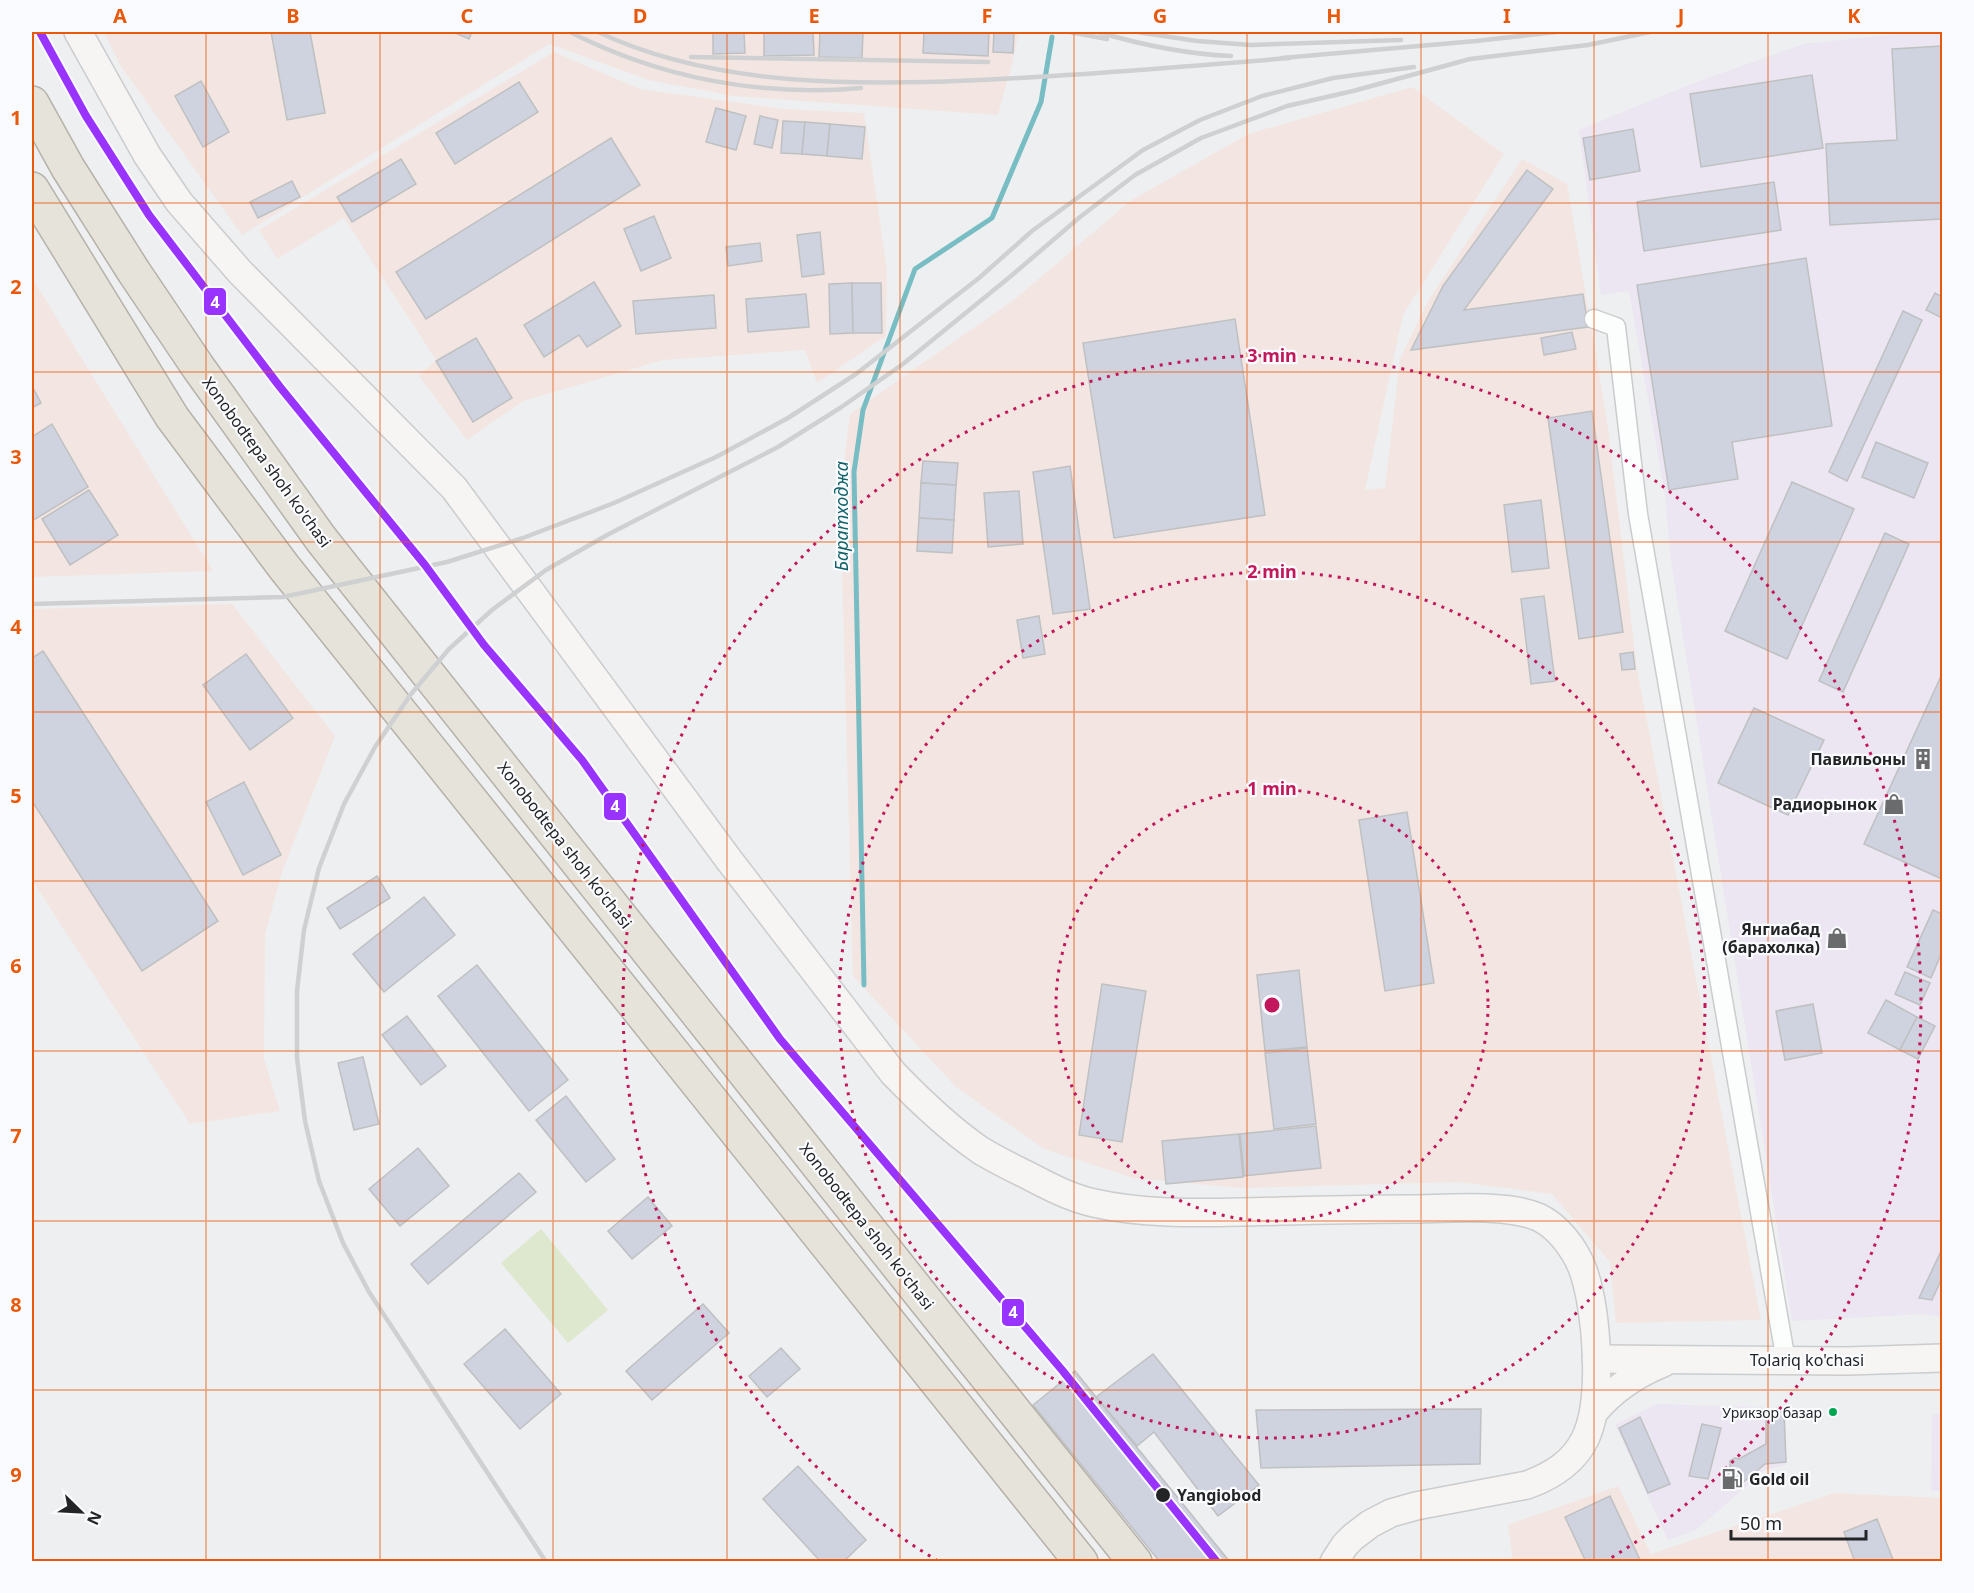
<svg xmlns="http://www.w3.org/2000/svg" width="1974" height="1593" font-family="'Noto Sans',sans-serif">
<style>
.commercial{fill:#ece6f2}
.industrial{fill:#f3e6e2}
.green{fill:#dee8ce}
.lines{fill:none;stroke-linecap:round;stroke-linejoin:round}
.stream{stroke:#77bdc3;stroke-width:5}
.building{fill:#cfd2df;stroke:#bfc0c1;stroke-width:1.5}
.street-casing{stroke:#cbcccd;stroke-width:21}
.secondary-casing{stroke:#cbcccd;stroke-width:30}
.highway-casing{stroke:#b6b2aa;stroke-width:36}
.street{stroke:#fcfdfd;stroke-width:18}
.secondary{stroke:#f6f5f3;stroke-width:27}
.highway{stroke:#e6e3db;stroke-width:33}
.rail{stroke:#cfd0d1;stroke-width:4.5}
.metro-1-casing{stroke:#fafbfe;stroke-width:12}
.metro-1{stroke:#93f;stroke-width:8}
.grid{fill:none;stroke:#e8590c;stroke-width:1.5;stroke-opacity:0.55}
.ring{fill:none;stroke:#c2185b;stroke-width:3;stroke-dasharray:3 6}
.bus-dot{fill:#00a651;stroke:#fafbfe;stroke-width:2}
.stop-dot{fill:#232425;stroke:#fafbfe;stroke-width:2}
.labels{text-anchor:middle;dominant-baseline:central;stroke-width:4.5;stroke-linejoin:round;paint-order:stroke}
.bus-label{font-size:14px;fill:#232425;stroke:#fafbfe;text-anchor:end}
.street-label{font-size:16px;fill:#232425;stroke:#fafbfe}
.poi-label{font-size:16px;font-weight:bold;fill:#232425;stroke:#fafbfe;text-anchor:end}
.stop-label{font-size:16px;font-weight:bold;fill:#232425;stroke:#fafbfe;text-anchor:start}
.water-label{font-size:18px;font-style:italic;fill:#10636a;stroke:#fafbfe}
.centre{fill:#c2185b;stroke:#fafbfe;stroke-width:3}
.ring-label{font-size:18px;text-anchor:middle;font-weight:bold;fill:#c2185b;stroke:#fafbfe;stroke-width:4.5;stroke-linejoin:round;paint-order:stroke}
.line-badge{stroke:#fafbfe;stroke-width:2}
.badge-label{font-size:16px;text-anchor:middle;font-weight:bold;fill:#fff}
.neatline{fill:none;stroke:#e8590c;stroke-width:2}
.grid-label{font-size:20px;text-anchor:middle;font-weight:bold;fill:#e8590c}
</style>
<rect width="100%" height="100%" fill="#eeeff0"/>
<g class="commercial">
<path d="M1914 32H1942V1317L1924 1314 1792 1321 1671 561 1665 495 1629 291 1601 295 1579 130 1691 84 1804 44Z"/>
<path d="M1656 1404 1786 1408 1785 1465 1765 1470 1696 1530 1668 1540 1615 1425Z"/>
<path d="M1942 1413V1491H1931L1932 1415Z"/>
</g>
<g class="industrial">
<path d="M104 32H1019L1012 64 998 115 734 96 649 80 549 44 242 235 120 65Z"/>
<path d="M554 52 640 89 783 109 864 113 887 270 886 336 817 383 805 350 663 360 523 401 467 440 419 376 436 360 344 218 277 259 259 230Z"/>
<path d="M1412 87 1504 154 1403 315 1365 490 1385 488 1400 359 1428 301 1522 159 1567 184 1607 420 1637 669 1761 1320 1616 1323 1610 1262 1552 1194 1458 1182 1241 1188 1133 1178 1044 1149 956 1087 853 976 840 496 850 414 1015 299 1130 201 1248 134Z"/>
<path d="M32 278 213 571 32 577Z"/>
<path d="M232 604 335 736 282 872 265 934 264 1059 280 1111 190 1124 32 880V609Z"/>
<path d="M1618 1486 1651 1554 1835 1493 1942 1498V1561H1513L1508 1525Z"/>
</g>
<path class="green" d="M541 1229 608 1310 568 1343 501 1263Z"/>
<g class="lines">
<path class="stream" d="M864 985 854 472 863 410 915 269 992 218 1041 102 1052 37"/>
</g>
<g class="building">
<path d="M271 32H310L325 113 287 120Z"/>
<path d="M453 32H472L469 39Z"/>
<path d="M713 32H744L745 53 713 54Z"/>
<path d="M764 32H813L814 55 764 56Z"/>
<path d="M820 32H863L862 58 819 57Z"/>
<path d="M924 32H989L988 56 923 53Z"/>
<path d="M994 32H1014L1013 53 993 52Z"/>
<path d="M1942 46V219L1830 225 1826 144 1897 140 1892 49Z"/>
<path d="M1812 75 1823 148 1701 167 1690 94Z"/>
<path d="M201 81 229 132 203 147 175 96Z"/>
<path d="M519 82 538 112 455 164 436 133Z"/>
<path d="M716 108 746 116 736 150 706 142Z"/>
<path d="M760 116 778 120 772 148 754 144Z"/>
<path d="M783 121 805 122 802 154 781 153Z"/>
<path d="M805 122 830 124 827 156 802 154Z"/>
<path d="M830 124 865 127 862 159 827 156Z"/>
<path d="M1633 129 1640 171 1590 180 1583 138Z"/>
<path d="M611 138 640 185 426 319 396 272Z"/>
<path d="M401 159 416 184 352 222 337 197Z"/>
<path d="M1527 170 1553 189 1464 310 1583 294 1588 327 1411 350 1443 286Z"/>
<path d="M292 181 300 197 258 218 250 202Z"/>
<path d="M1774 182 1781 230 1644 251 1637 202Z"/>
<path d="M654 216 671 258 641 271 624 229Z"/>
<path d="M820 232 824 274 802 277 797 235Z"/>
<path d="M760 243 762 261 728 266 726 247Z"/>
<path d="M1806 258 1832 426 1732 442 1738 479 1669 490 1637 285Z"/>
<path d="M594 282 621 326 587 347 579 335 544 357 524 325Z"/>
<path d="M852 283 853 333 830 334 829 284Z"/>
<path d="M852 283H881L882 333H853Z"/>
<path d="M1935 293 1942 297V318L1926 310Z"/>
<path d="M806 294 809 327 748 332 746 299Z"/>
<path d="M714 295 716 328 636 334 633 301Z"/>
<path d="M1903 311 1922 320 1847 481 1829 472Z"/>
<path d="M1235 319 1265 515 1114 538 1083 343Z"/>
<path d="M1572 332 1576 349 1544 355 1541 338Z"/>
<path d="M476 338 512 398 473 422 436 361Z"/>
<path d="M32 386 41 403 32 408Z"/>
<path d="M1592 411 1623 632 1579 639 1548 418Z"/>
<path d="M52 424 88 487 32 521V437Z"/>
<path d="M1876 442 1928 463 1914 498 1862 477Z"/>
<path d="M923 461 958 463 956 485 921 483Z"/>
<path d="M1070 466 1090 609 1053 614 1033 472Z"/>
<path d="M1792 482 1854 509 1787 659 1725 631Z"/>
<path d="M921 483 956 485 954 520 919 518Z"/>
<path d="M89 490 118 535 70 565 42 519Z"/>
<path d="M1019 491 1023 544 988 547 984 493Z"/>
<path d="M1541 500 1549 568 1512 572 1504 505Z"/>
<path d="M919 518 954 520 952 553 917 551Z"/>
<path d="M1885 533 1909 544 1843 692 1819 681Z"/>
<path d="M1544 596 1555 681 1531 684 1521 599Z"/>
<path d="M1039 616 1045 654 1023 658 1017 620Z"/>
<path d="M43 651 218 921 142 971 32 801V658Z"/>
<path d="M1633 652 1635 669 1622 670 1620 654Z"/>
<path d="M246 654 293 718 250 750 203 685Z"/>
<path d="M1942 674V879L1864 844Z"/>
<path d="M1754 708 1824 740 1788 815 1718 783Z"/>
<path d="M244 782 281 855 243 875 206 802Z"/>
<path d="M1407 812 1434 983 1385 991 1359 820Z"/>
<path d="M377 876 390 898 340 929 327 908Z"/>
<path d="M424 897 455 935 384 992 353 954Z"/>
<path d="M1933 910 1942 914V952L1931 978 1907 967Z"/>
<path d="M477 965 568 1080 529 1111 438 996Z"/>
<path d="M1299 970 1307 1047 1265 1051 1257 975Z"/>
<path d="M1905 972 1930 983 1920 1005 1895 994Z"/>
<path d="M1102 984 1146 991 1122 1142 1079 1135Z"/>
<path d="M1886 1000 1917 1017 1900 1050 1868 1033Z"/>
<path d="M1813 1004 1822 1053 1785 1060 1776 1011Z"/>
<path d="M407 1016 446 1066 421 1085 382 1035Z"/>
<path d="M1917 1017 1935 1026 1918 1059 1900 1050Z"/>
<path d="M1307 1048 1316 1124 1274 1129 1265 1053Z"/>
<path d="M363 1057 379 1124 354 1130 338 1063Z"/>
<path d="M566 1096 615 1159 586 1182 536 1120Z"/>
<path d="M1316 1126 1321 1168 1244 1176 1240 1134Z"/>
<path d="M1239 1134 1243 1177 1166 1184 1162 1141Z"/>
<path d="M418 1148 449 1186 400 1226 369 1189Z"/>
<path d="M519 1173 536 1192 428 1284 411 1264Z"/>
<path d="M648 1197 672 1226 632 1259 608 1231Z"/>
<path d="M1942 1249V1278L1932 1300 1919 1298Z"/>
<path d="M703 1304 729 1333 652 1400 626 1371Z"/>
<path d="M505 1329 561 1394 520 1429 464 1364Z"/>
<path d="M781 1348 800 1369 767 1397 749 1376Z"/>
<path d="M1153 1354 1259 1485 1218 1516 1154 1432 1137 1446 1096 1397Z"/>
<path d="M1075 1371 1096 1397 1230 1562H1160L1033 1405Z"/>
<path d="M1481 1409 1480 1464 1261 1468 1256 1410Z"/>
<path d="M1784 1412 1786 1462 1765 1464 1734 1490 1726 1480 1730 1469V1461L1735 1458 1739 1459 1766 1444V1413Z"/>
<path d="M1640 1417 1670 1484 1648 1493 1619 1428Z"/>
<path d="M1702 1424 1721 1428 1708 1479 1689 1476Z"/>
<path d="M798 1466 866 1540 843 1562H821L763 1499Z"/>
<path d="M1610 1496 1641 1562H1586L1565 1517Z"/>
<path d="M1877 1519 1894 1562H1855L1844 1532Z"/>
</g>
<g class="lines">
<defs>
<path id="street" d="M1594 319 1616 327 1638 514 1786 1361"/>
<g id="secondary">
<path d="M78 32 147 155 179 202 240 272 454 488 729 860 893 1073C920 1101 948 1128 980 1150 996 1160 1013 1168 1029 1176 1050 1187 1071 1198 1094 1203 1142 1214 1192 1213 1241 1212 1296 1211 1352 1209 1407 1209 1444 1209 1506 1203 1538 1217 1558 1226 1575 1249 1583 1270 1597 1310 1604 1400 1585 1439 1573 1463 1552 1476 1527 1485L1416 1506 1391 1513 1370 1524 1353 1537 1345 1545 1334 1562"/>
<path d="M1596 1359 1848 1361 1942 1358"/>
<path d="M1594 1412C1613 1389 1636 1374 1663 1363"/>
</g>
<g id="highway">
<path d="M32 103 68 168 134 272 198 367 321 539 918 1291 1135 1562"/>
<path d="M32 189 172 417 284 567 1081 1562"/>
</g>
</defs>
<use href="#street" class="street-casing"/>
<use href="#secondary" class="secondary-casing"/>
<use href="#highway" class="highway-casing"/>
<use href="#street" class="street"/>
<use href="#secondary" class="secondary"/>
<use href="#highway" class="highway"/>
<g class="rail">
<path d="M570 32C660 78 760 97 861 88"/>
<path d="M598 32C718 89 870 86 1000 79 1096 74 1193 66 1289 58"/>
<path d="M1070 32 1107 39"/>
<path d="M1098 32C1142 45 1185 54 1231 56"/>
<path d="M1137 32 1197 41 1251 45 1401 40"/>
<path d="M691 57 988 62"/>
<path d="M1282 58 1476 41 1556 32"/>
<path d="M32 604 283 597 447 562 523 538 614 503 716 457 788 418 856 374 979 278 1032 231 1143 150 1200 120 1262 96 1333 78 1414 67"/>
<path d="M546 1562 369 1292 343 1243 319 1181 305 1121 297 1058V991L304 930 319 868 344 804 375 747 411 694 449 649 492 610 546 570 607 535 778 447 840 408 903 364 1011 276 1080 217 1135 175 1201 138 1287 106 1353 91 1470 59 1588 45 1650 32"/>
</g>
<defs>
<path id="metro-1" d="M40 32 86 116 149 215 280 387 425 565 484 645 582 760 780 1039 1062 1370 1217 1562"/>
</defs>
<use href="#metro-1" class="metro-1-casing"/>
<use href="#metro-1" class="metro-1"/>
</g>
<path class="grid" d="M206 32V1562M380 32V1562M553 32V1562M727 32V1562M900 32V1562M1074 32V1562M1247 32V1562M1421 32V1562M1594 32V1562M1768 32V1562M32 203H1942M32 372H1942M32 542H1942M32 712H1942M32 881H1942M32 1051H1942M32 1221H1942M32 1390H1942"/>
<g class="ring">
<circle cx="1272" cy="1005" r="216"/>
<circle cx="1272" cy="1005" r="433"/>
<path d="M938 1561A649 649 0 1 1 1606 1561"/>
</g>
<defs>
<symbol id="building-bare" viewBox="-9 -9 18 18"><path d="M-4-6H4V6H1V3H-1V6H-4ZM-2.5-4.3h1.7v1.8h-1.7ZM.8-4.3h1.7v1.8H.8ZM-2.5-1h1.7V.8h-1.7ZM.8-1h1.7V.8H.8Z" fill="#6a6b6c" stroke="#fafbfe" stroke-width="2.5" paint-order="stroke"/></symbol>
<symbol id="shop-bare" viewBox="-9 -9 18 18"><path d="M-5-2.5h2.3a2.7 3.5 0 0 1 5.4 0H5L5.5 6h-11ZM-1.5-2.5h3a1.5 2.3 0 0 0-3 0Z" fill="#6a6b6c" stroke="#fafbfe" stroke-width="2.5" paint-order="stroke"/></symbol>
<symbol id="fuel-bare" viewBox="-9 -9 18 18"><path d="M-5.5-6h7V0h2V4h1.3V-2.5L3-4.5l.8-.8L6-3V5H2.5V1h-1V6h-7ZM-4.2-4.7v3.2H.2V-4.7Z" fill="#6a6b6c" stroke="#fafbfe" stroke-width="2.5" paint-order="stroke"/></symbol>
</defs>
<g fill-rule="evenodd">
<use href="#building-bare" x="1908" y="744" width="30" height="30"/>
<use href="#shop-bare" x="1879" y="789" width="30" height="30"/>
<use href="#shop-bare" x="1822" y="923" width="30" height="30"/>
<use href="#fuel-bare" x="1717" y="1464" width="30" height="30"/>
</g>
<circle class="bus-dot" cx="1833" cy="1412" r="5"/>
<circle class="stop-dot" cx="1163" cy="1495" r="8"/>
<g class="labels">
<g class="bus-label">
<text x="1822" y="1412">Урикзор базар</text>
</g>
<g class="street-label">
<text transform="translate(267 462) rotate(54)">Xonobodtepa shoh ko'chasi</text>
<text transform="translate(565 845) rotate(52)">Xonobodtepa shoh ko'chasi</text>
<text transform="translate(867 1226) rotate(52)">Xonobodtepa shoh ko'chasi</text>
<text x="1807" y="1360">Tolariq ko'chasi</text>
</g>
<g class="poi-label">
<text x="1906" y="759">Павильоны</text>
<text x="1877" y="804">Радиорынок</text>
<text x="1820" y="929">Янгиабад<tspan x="1820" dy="18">(барахолка)</tspan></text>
<text x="1749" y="1479" text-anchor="start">Gold oil</text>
</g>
<g class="stop-label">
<text x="1177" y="1495">Yangiobod</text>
</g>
<g class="water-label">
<text transform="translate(841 516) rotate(-90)">Баратходжа</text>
</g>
</g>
<circle cx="1272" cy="1005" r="9" class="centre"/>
<g class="ring-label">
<text x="1272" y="362">3 min</text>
<text x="1272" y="578">2 min</text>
<text x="1272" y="795">1 min</text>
</g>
<g class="line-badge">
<rect x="203" y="287" width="24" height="29" rx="6" fill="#93f"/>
<rect x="603" y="792" width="24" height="29" rx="6" fill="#93f"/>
<rect x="1001" y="1298" width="24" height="29" rx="6" fill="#93f"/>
</g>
<g class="badge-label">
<text x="215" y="308">4</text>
<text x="615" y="812">4</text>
<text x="1013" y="1318">4</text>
</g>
<rect width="1974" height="1593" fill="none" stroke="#fafbfe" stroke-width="66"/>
<g transform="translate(81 1512) rotate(114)" stroke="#fafbfe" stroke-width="4.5" paint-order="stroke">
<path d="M0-4.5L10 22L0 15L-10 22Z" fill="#232425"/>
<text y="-9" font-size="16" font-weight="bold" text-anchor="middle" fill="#232425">N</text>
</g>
<path d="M1731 1530v9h135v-9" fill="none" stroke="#232425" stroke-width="3"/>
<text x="1740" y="1530" font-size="18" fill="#232425" stroke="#fafbfe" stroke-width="4.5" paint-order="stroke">50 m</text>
<rect x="33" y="33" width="1908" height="1527" class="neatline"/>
<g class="grid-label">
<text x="120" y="23">A</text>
<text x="293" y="23">B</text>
<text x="467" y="23">C</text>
<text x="640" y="23">D</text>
<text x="814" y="23">E</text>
<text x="987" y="23">F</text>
<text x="1160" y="23">G</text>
<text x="1334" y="23">H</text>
<text x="1507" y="23">I</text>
<text x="1681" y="23">J</text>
<text x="1854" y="23">K</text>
<text x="16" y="125">1</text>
<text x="16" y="294">2</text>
<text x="16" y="464">3</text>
<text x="16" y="634">4</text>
<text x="16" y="803">5</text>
<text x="16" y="973">6</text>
<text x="16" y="1143">7</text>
<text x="16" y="1312">8</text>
<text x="16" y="1482">9</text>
</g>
</svg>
